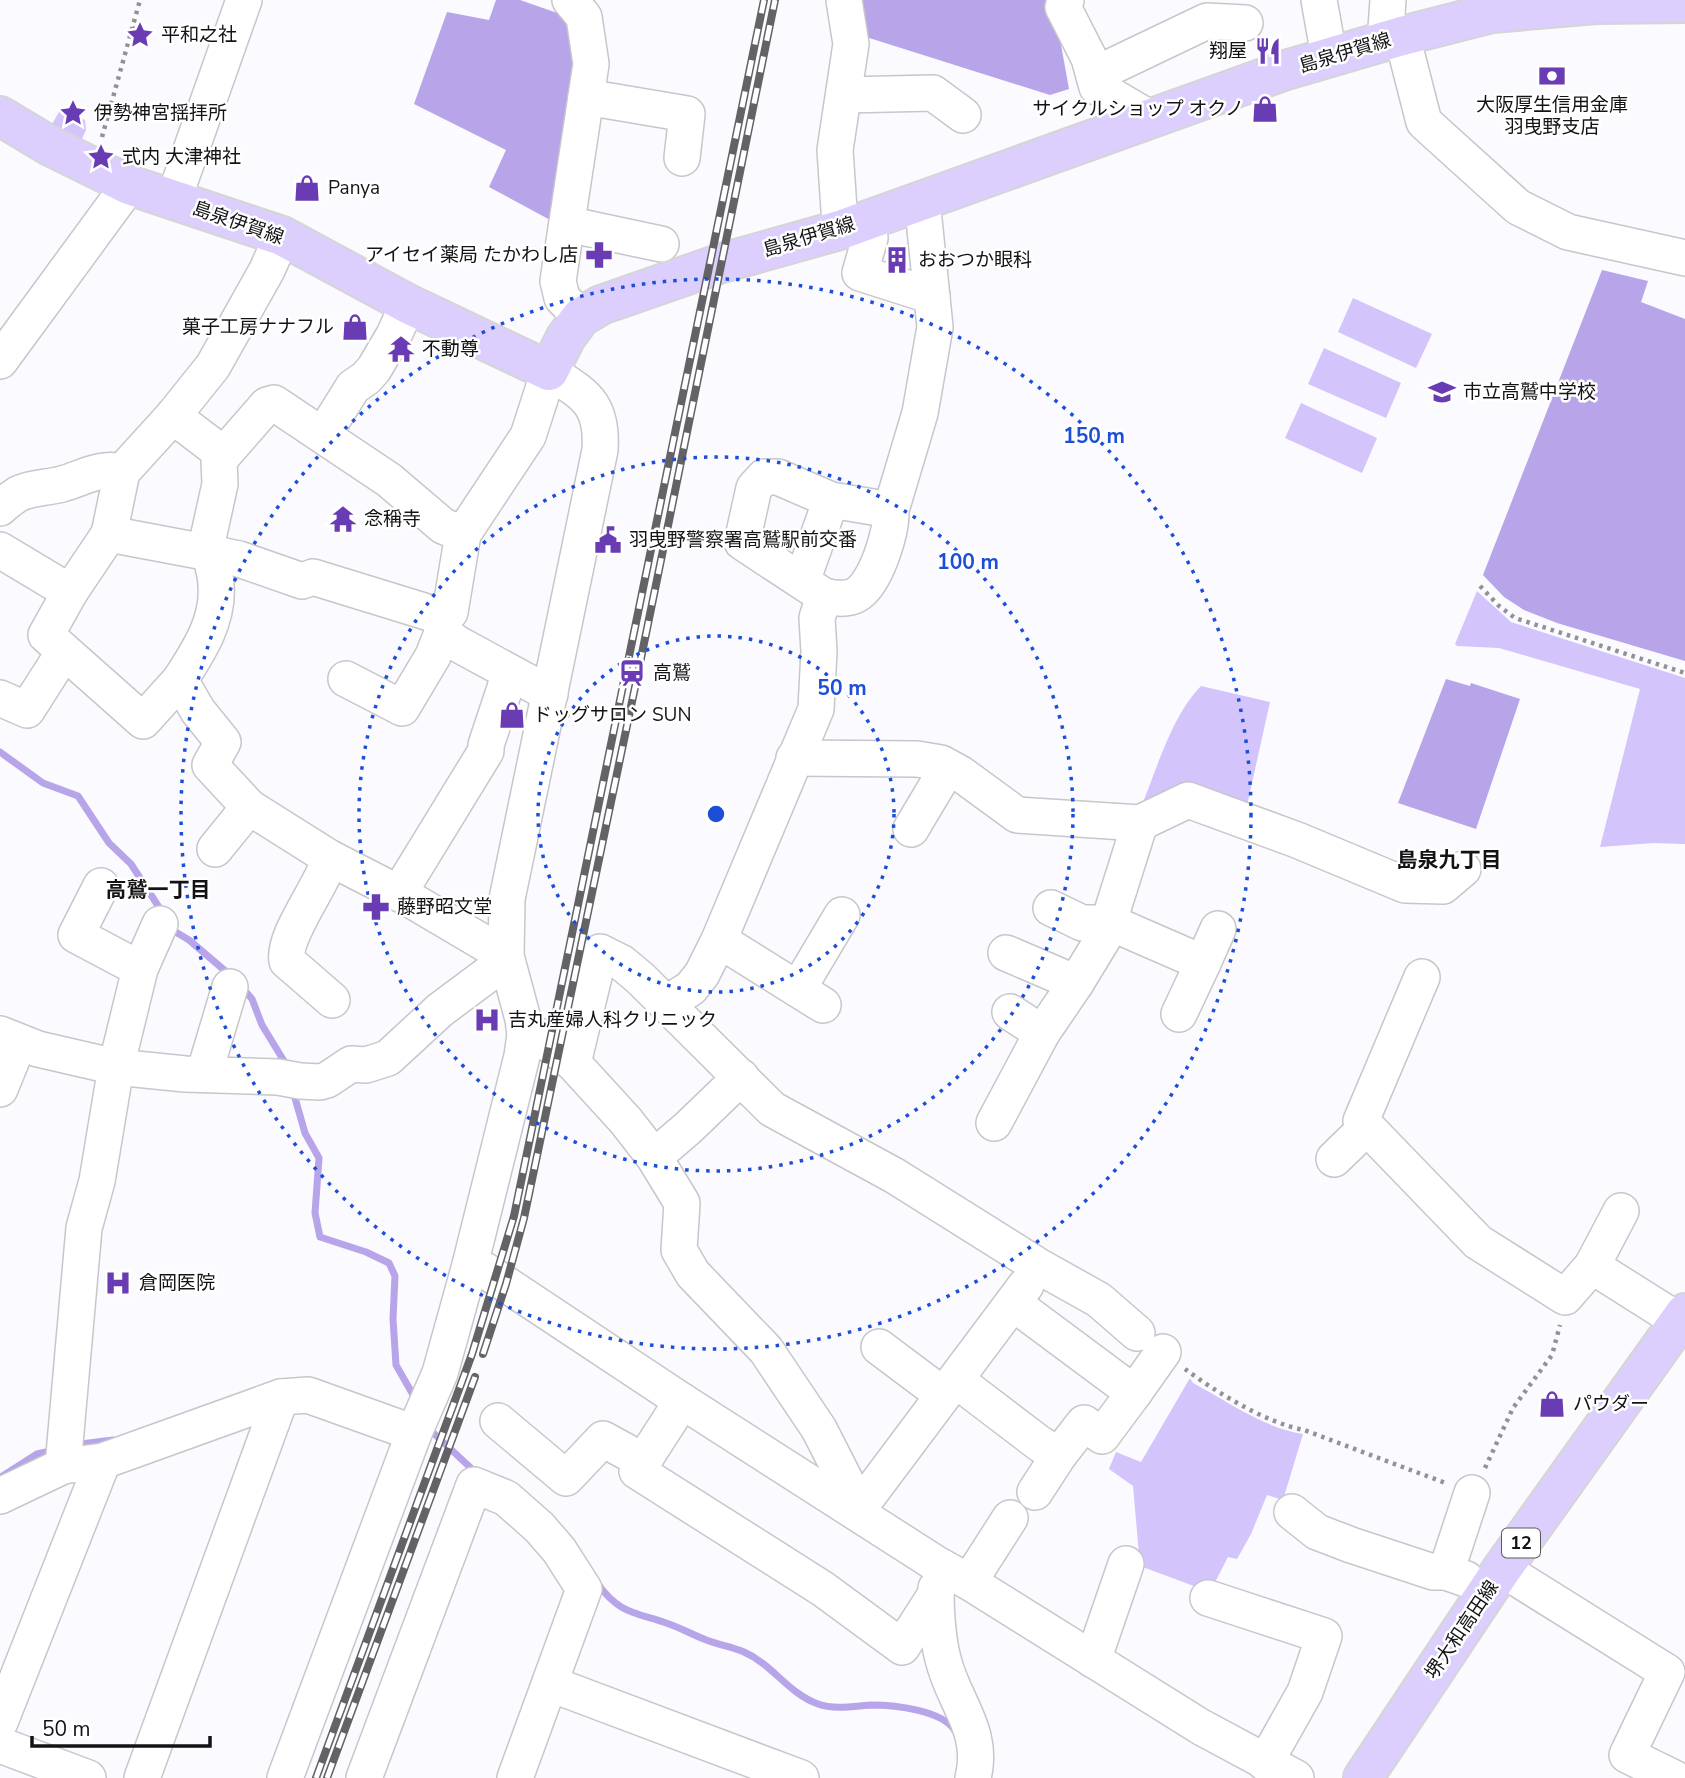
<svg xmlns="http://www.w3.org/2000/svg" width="1685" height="1778" font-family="'Nunito Sans','Noto Sans JP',sans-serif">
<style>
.green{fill:#d3c4fc}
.water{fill:#b7a4e9}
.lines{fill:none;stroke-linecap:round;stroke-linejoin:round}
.stream{stroke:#b7a4e9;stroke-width:7}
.minor-casing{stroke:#c7c6ca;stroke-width:38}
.major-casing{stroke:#d5d5d5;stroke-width:42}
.path{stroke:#929195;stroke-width:4.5;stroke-dasharray:3.5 5;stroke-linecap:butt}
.minor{stroke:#fff;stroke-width:35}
.major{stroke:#dccffd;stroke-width:38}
.rail-casing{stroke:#636366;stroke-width:8}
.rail{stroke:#fff;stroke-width:5;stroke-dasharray:16;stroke-linecap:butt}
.ring{fill:none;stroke:#1d4ed8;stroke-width:3.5;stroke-dasharray:3.5 7}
.labels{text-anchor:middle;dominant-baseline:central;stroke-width:5;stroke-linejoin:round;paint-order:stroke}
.shield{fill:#fff;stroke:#5a5a5b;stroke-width:2}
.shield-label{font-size:18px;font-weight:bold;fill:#131315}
.poi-label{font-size:19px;fill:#131315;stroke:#fff;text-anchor:start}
.street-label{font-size:19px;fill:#131315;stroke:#fff}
.neighbourhood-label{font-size:21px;font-weight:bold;fill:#131315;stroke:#fff}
.centre{fill:#1d4ed8;stroke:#fff;stroke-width:3.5}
.ring-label{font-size:21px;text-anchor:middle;font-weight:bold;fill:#1d4ed8;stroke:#fff;stroke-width:5;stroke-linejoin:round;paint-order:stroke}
</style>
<rect width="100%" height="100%" fill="#fbfaff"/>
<g class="green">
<path d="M60 110H64L85 120 86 130 80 143 51 126Z"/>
<path d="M1353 298 1432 334 1416 368 1338 332Z"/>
<path d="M1324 348 1401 383 1386 418 1308 384Z"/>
<path d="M1301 403 1377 438 1362 473 1285 438Z"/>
<path d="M1477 591 1511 622 1685 678V844L1654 843 1600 847 1640 689 1499 648 1457 646 1455 644Z"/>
<path d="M1201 686 1270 702 1246 810H1140C1156 771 1172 715 1201 686Z"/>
<path d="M1190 1378 1193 1383C1227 1401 1264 1428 1303 1434L1283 1500 1267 1495 1251 1534 1237 1559 1228 1557 1210 1592 1140 1566 1133 1486 1109 1469 1116 1452 1141 1462Z"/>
</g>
<g class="water">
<path d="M496 0H520L563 15 570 38 574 63 554 222 489 187 506 150 414 104 447 12 489 20Z"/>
<path d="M855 0H1056L1054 6 1069 89 1050 95 863 36Z"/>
<path d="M1602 270 1648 281 1641 302 1685 319V661L1557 623 1524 610 1504 597 1483 575Z"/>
<path d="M1446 679 1470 686 1471 683 1520 699 1476 829 1398 803Z"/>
</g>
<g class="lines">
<g class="stream">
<path d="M0 752 43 783 78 796 109 843 131 864 164 915"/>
<path d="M170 924 174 931 189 940 230 975"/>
<path d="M241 986 252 999 262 1025 287 1066"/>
<path d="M293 1091 305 1133 319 1158 315 1213 320 1237 366 1252 389 1263 395 1276 393 1319 396 1365 416 1400"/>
<path d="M428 1428 473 1470 479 1473"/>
<path d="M73 1445 113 1440"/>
<path d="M1 1477 37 1454 55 1450"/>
<path d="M597 1583C620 1615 636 1612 669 1624 683 1629 695 1636 709 1641 720 1645 733 1647 744 1652 772 1664 789 1694 818 1704 834 1710 855 1706 871 1705 894 1705 943 1710 955 1731"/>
</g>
<defs>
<g id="minor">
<path d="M570 0 584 17 591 64 558 281 562 298 581 317"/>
<path d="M1066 0 1063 7 1089 58 1097 87 1151 119"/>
<path d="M1319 0 1329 56"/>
<path d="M1388 0 1386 29 1390 39"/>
<path d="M1402 36 1424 122 1518 207 1568 232 1685 258"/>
<path d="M1094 75 1207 21 1245 23"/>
<path d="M844 95 933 93 963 115"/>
<path d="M586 97 687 114 682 158"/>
<path d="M173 201 244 0"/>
<path d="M865 221 870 238 860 273 932 296"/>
<path d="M567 224 661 244"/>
<path d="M843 229 839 210 835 150 851 44 844 0"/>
<path d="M0 361 129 185"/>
<path d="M173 416 223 454"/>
<path d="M323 435 353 387 366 378 374 369 394 335 408 304"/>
<path d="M0 508C5 503 12 498 18 494 32 487 47 488 62 484 81 479 101 466 122 472"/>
<path d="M891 510 831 500 778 477H764L754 488 742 542 824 596C833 598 847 600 856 595 876 584 892 531 891 510L920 413 935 327 922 200"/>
<path d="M109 534 122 472 173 416 213 366 267 270 282 236"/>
<path d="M0 550 70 592 109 534 210 553C212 564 216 575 216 585 219 621 198 652 180 680L198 711 223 742 210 765 249 807 330 858 406 897 506 956"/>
<path d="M205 552 220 484 219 460 267 405 274 403 389 480 443 526 463 534"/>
<path d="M210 553 239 559 302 581 313 577 443 617 442 633 458 644 550 694"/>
<path d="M802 581 831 500"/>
<path d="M70 592 46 635 143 721 180 680"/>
<path d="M346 679 402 708 433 656 442 633"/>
<path d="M0 698 27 710 64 652"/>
<path d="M794 758 917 759 941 763 961 774 1017 815 1140 823 1188 800 1297 840 1405 885 1443 886 1463 869"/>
<path d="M911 829 948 767"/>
<path d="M215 849 249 807"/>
<path d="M330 858C323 885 282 936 287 961L332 1000"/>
<path d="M101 886 76 935 140 969"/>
<path d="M399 893 486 751V745L510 673"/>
<path d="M1051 908 1082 923H1108L1118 926 1203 963 1179 1014"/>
<path d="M1006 953 1076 983 1104 937 1140 823"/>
<path d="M1203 963 1218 929"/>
<path d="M1422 977 1361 1121 1478 1242 1565 1297 1592 1266 1679 1321"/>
<path d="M798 989 842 915"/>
<path d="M666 1004 691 988 702 974 719 940"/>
<path d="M823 1005 719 940 816 709 819 651 817 618 824 596"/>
<path d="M1010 1012 1042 1033"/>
<path d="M0 1034 38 1049 116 1067 185 1074 278 1077 300 1081 320 1082 327 1080 351 1064 366 1065 388 1058 440 1010 495 969 506 956"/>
<path d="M525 1035 539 1036 573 1063 626 1121 654 1157 682 1203 679 1250 693 1274 766 1350 819 1429 845 1480 856 1512"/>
<path d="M573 1063 600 952 622 963 640 978 772 1109 895 1176 1040 1267 1099 1300 1137 1333"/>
<path d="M204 1074 230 987"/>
<path d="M0 1089 19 1042"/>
<path d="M994 1123 1042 1033 1076 983"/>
<path d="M654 1157 688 1128 741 1077"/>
<path d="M1334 1159 1367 1127"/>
<path d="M470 1265 486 1271 682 1401 935 1563 969 1582 1201 1727 1296 1778"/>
<path d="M1592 1266 1621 1211"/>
<path d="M879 1347 943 1395"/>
<path d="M956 1380 1040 1444 1059 1455 1084 1423 1102 1436 1134 1393 1013 1303"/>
<path d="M1134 1393 1163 1352"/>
<path d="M682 1401 637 1471 823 1589 902 1647 936 1594"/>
<path d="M498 1421 566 1478 603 1439 643 1461"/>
<path d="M63 1466 84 1228 97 1181 116 1067 140 969 160 924"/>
<path d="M1035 1492 1059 1455"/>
<path d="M0 1496 63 1466 103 1461 281 1397 308 1395 414 1433"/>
<path d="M856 1512 1026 1285"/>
<path d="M1292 1512 1317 1532 1351 1545 1433 1572H1446"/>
<path d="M1502 1569 1667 1672 1627 1755 1674 1778"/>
<path d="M1466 1579 1446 1572 1472 1493"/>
<path d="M969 1582 1010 1518"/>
<path d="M936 1588C936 1611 937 1636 943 1659 953 1702 985 1730 973 1778"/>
<path d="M1208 1598 1324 1636 1305 1692 1265 1763"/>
<path d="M1093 1660 1126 1564"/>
<path d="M551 1684 801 1778"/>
<path d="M0 1722 103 1461"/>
<path d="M0 1745 88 1778"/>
<path d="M142 1778 281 1397"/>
<path d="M285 1778 414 1433 440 1373 470 1265 522 1056 525 1035 523 1019 506 956 507 899 600 450C603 403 585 395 549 371L528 436 463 534 450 612 443 617"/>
<path d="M364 1778 474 1485 506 1498 539 1527 559 1550 584 1589 515 1778"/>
</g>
<g id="major">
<path d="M0 116 50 146 129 185 282 236 408 304 549 371 566 337 581 317 601 305 722 263 843 229 1286 70 1402 36 1492 13 1596 4 1685 3"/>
<path d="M1363 1778 1502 1569 1685 1313"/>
</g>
</defs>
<use href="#minor" class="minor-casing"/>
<use href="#major" class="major-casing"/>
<g class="path">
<path d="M132 28 152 35"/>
<path d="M102 137 140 0"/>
<path d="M1480 586 1499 606 1515 618 1685 673"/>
<path d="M1185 1369C1216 1392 1266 1423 1304 1430L1448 1484"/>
<path d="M1485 1468 1513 1408 1552 1355 1560 1325"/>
</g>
<use href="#minor" class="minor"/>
<use href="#major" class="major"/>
<defs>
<g id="rail">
<path d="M483 1354 506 1284 524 1218 638 673 775 0"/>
<path d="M316 1778 472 1354 514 1216 764 0"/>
<path d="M327 1778 475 1377"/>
</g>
</defs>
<use href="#rail" class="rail-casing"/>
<use href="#rail" class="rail"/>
</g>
<g class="ring">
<circle cx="716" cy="814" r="178"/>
<circle cx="716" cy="814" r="357"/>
<circle cx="716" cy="814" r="535"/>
</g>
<defs>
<symbol id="sight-bare" viewBox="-9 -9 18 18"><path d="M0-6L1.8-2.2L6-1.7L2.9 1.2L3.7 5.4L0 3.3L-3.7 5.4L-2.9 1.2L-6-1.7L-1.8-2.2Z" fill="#693cb4" stroke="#fff" stroke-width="2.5" paint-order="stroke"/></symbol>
<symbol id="restaurant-bare" viewBox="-9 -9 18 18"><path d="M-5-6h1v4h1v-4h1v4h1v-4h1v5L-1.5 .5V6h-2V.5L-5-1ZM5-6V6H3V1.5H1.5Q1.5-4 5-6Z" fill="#693cb4" stroke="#fff" stroke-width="2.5" paint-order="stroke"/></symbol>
<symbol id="bank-bare" viewBox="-9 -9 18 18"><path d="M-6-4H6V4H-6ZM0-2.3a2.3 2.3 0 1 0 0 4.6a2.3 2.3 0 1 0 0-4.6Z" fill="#693cb4" stroke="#fff" stroke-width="2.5" paint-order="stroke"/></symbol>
<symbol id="shop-bare" viewBox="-9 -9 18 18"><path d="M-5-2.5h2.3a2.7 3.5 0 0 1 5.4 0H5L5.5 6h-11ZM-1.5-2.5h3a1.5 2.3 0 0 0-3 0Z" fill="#693cb4" stroke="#fff" stroke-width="2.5" paint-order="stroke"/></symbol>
<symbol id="pharmacy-bare" viewBox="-9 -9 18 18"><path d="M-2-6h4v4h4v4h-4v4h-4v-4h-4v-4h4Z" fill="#693cb4" stroke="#fff" stroke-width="2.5" paint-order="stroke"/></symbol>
<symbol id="building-bare" viewBox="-9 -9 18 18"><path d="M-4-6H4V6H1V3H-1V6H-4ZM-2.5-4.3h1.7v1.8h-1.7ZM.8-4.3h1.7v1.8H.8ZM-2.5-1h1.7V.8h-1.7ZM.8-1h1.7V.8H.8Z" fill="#693cb4" stroke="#fff" stroke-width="2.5" paint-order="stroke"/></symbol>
<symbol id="temple-bare" viewBox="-9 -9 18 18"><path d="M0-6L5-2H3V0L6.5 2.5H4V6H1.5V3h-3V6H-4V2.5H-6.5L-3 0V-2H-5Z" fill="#693cb4" stroke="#fff" stroke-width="2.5" paint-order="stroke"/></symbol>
<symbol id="school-bare" viewBox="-9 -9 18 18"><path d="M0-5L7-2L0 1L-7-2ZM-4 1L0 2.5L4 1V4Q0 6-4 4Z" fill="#693cb4" stroke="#fff" stroke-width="2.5" paint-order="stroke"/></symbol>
<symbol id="civic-bare" viewBox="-9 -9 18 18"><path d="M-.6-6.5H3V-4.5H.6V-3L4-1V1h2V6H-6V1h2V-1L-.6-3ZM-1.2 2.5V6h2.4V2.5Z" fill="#693cb4" stroke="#fff" stroke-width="2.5" paint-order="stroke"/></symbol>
<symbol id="station-bare" viewBox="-9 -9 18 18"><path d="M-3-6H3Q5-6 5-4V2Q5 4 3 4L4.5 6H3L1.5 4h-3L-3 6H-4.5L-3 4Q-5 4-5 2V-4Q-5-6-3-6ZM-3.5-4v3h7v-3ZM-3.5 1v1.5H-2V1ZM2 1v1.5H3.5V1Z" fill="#693cb4" stroke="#fff" stroke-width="2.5" paint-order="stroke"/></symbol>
<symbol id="hospital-bare" viewBox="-9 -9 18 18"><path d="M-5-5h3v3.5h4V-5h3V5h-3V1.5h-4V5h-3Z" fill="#693cb4" stroke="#fff" stroke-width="2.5" paint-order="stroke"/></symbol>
</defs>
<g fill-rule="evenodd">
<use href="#sight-bare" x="121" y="16" width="38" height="38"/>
<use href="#restaurant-bare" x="1249" y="32" width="38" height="38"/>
<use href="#bank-bare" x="1533" y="57" width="38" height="38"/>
<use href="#shop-bare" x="1246" y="90" width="38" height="38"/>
<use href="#sight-bare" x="54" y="94" width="38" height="38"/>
<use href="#sight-bare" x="82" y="138" width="38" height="38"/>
<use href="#shop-bare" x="288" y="169" width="38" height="38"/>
<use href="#pharmacy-bare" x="580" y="236" width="38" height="38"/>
<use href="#building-bare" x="878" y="241" width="38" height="38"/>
<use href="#shop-bare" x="336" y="308" width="38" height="38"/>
<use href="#temple-bare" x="382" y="330" width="38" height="38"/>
<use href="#school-bare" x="1423" y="373" width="38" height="38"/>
<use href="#temple-bare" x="324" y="500" width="38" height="38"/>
<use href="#civic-bare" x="589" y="521" width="38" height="38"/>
<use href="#station-bare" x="613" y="654" width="38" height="38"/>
<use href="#shop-bare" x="493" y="696" width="38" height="38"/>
<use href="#pharmacy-bare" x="357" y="888" width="38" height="38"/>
<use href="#hospital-bare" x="468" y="1001" width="38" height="38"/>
<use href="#hospital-bare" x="99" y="1264" width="38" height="38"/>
<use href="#shop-bare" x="1533" y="1385" width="38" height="38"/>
</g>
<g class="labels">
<rect class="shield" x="1502" y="1528.5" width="38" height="29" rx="5"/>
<g class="shield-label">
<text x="1521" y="1543">12</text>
</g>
<g class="poi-label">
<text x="161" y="35">平和之社</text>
<text x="1247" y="51" text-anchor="end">翔屋</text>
<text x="1552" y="105" text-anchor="middle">大阪厚生信用金庫<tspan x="1552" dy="22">羽曳野支店</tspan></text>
<text x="1244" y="109" text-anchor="end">サイクルショップ オクノ</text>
<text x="94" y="113">伊勢神宮揺拝所</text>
<text x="122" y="157">式内 大津神社</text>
<text x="328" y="188">Panya</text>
<text x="578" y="255" text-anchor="end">アイセイ薬局 たかわし店</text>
<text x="918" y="260">おおつか眼科</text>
<text x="334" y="327" text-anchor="end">菓子工房ナナフル</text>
<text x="422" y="349">不動尊</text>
<text x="1463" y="392">市立高鷲中学校</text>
<text x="364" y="519">念稱寺</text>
<text x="629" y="540">羽曳野警察署高鷲駅前交番</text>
<text x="653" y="673">高鷲</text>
<text x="533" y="715">ドッグサロン SUN</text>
<text x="397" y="907">藤野昭文堂</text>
<text x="508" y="1020">吉丸産婦人科クリニック</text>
<text x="139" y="1283">倉岡医院</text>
<text x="1573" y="1404">パウダー</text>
</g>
<g class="street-label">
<text transform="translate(1345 53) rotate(-17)">島泉伊賀線</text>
<text transform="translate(238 223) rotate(19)">島泉伊賀線</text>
<text transform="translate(809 237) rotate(-17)">島泉伊賀線</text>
<text transform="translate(1462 1630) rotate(-56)">堺大和高田線</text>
</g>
<g class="neighbourhood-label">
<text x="1449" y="860">島泉九丁目</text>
<text x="158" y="890">高鷲一丁目</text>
</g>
</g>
<circle cx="716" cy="814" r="10" class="centre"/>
<g class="ring-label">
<text x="1094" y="443">150 m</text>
<text x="968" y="569">100 m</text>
<text x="842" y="695">50 m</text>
</g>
<path d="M32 1736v10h178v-10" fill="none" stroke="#131315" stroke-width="3.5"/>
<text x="42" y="1736" font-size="21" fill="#131315" stroke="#ffffff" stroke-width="5" paint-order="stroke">50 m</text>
</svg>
